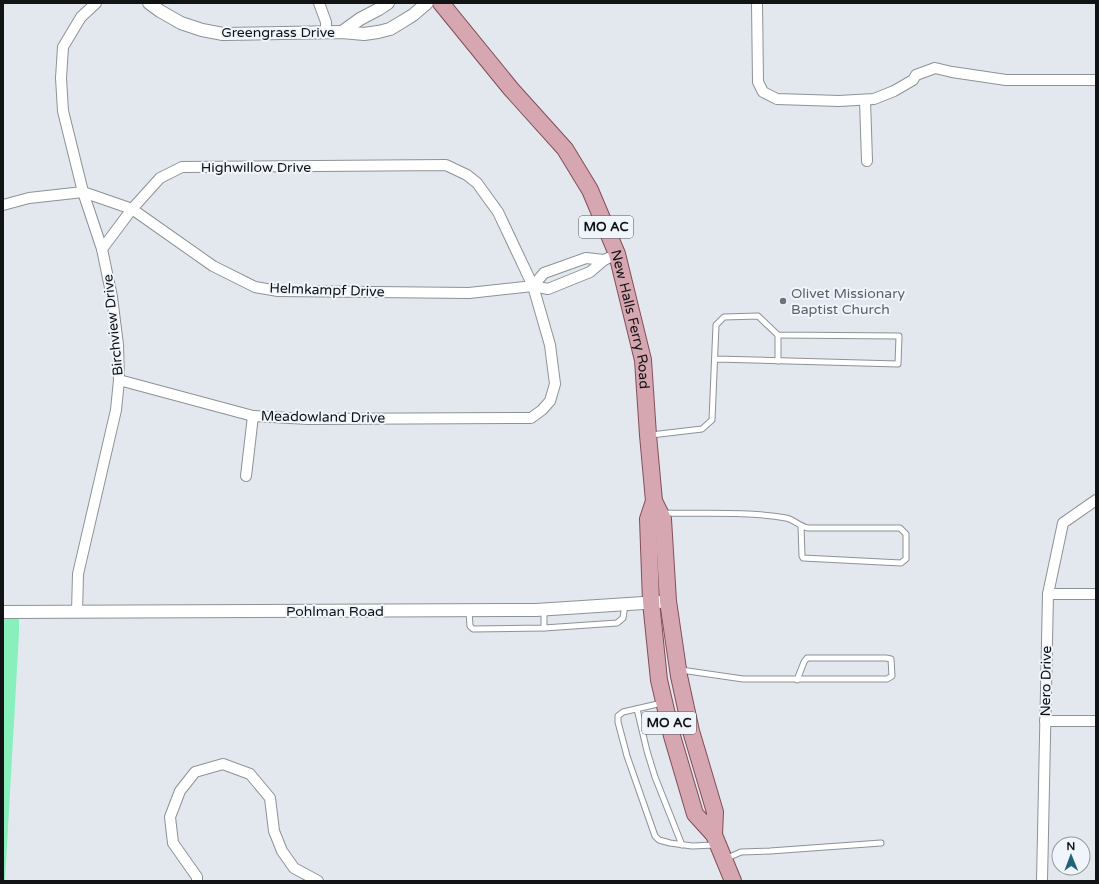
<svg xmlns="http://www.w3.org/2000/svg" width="1099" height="884" font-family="'Varela Round',sans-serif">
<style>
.green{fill:#88f0bd}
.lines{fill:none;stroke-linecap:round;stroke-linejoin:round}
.service-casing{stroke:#8d9298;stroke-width:7}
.minor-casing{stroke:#8d9298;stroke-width:12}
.tertiary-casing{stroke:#8d9298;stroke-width:14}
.primary-casing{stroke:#814e59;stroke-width:18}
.service{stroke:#fff;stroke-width:5}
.minor{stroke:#fff;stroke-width:10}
.tertiary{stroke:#fff;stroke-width:12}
.primary{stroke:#d7a7b1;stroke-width:16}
.worship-dot{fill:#6b7280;stroke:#f0f5fc;stroke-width:1.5}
.labels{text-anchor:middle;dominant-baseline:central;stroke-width:4;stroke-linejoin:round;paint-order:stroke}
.shield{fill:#f0f5fc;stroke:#54575a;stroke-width:1}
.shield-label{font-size:13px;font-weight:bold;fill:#111315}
.street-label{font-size:14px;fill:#111315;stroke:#f0f5fc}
.worship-label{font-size:14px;fill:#5b616d;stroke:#f0f5fc;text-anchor:start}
</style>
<rect width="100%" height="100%" fill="#e3e8ee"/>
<path class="green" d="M3 617H19V633L5 881H3Z"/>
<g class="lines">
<defs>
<g id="service">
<path d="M778 361V335"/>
<path d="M651 435 702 429 712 420 716 325 724 317 758 316 778 335 899 336 898 364 715 359"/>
<path d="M663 513C703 514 746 511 786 518 793 519 799 526 808 528H900L906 534V559L901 563 803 558 802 556 801 526"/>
<path d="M544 610V628"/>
<path d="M469 611 470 626 473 629 544 628 617 623 623 618 625 605"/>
<path d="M681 670 743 679H887L892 676 891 659 886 658H807L804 662 797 680"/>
<path d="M662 703 623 712 618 716V722L627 756 655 836 659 840 670 843 692 846 715 845"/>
<path d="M637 709 647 751 655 777 682 845"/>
<path d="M725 859 741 852 770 851 881 843"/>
</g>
<g id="minor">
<path d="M319 3 326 22V32"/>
<path d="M757 3 758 82 763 92 777 99 839 101 874 99 894 91 913 80 916 75 935 68 952 72 1006 80H1096"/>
<path d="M865 100 867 161"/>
<path d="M3 205 29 198 83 192 132 209 213 266 255 287 278 291 469 293 533 286 548 289 590 272 604 260 617 254"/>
<path d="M102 249 132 209 160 178 182 167 446 165 467 175 477 183 498 212 533 286 550 345 555 384 550 401 542 410 531 418 308 419 253 416 119 380"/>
<path d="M533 286 544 273 586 258 604 260"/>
<path d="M246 476 253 416"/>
<path d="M1048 594H1096"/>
<path d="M77 612 78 574 116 410 119 380 118 345 112 297 102 249 83 192 63 111 61 78 63 47 81 17 96 3"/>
<path d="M1045 721H1096"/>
<path d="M197 881V877L173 843 170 817 180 791 195 772 223 764 250 774 270 798 274 831 282 851 294 868 318 881"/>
<path d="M1042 881 1048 594 1063 523 1096 500"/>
</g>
<g id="tertiary">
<path d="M149 3 160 11 181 23 202 30 223 34 342 32 364 34 378 32 390 29 400 23 413 15 427 3"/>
<path d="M342 32 360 19 379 9 388 3"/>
<path d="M3 612 536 610 659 602"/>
</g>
<g id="primary">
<path id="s1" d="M441 3 511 89 565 149 590 190 617 254 643 360 648 435 654 501 663 519 668 601 679 676 691 731 715 812 714 835"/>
<path d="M654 501 648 519 651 602 659 680 672 736 695 814 714 835 733 881"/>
</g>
</defs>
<use href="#service" class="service-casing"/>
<use href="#minor" class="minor-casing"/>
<use href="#tertiary" class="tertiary-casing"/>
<use href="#primary" class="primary-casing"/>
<use href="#service" class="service"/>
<use href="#minor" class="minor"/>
<use href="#tertiary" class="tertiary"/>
<use href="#primary" class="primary"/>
</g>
<circle class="worship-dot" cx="783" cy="301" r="4"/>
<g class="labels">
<g class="shield">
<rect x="579" y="216" width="54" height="22" rx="3"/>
<rect x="642" y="712" width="54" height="22" rx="3"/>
</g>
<g class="shield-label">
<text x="606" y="227">MO AC</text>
<text x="669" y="723">MO AC</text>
</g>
<g class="street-label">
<text x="278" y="32">Greengrass Drive</text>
<text x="256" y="167">Highwillow Drive</text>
<text transform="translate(327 290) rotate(2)">Helmkampf Drive</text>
<text stroke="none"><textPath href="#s1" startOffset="376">New Halls Ferry Road</textPath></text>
<text transform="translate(113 325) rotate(-96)">Birchview Drive</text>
<text transform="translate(323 417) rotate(1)">Meadowland Drive</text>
<text x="335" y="611">Pohlman Road</text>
<text transform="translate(1046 681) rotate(-89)">Nero Drive</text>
</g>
<g class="worship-label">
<text x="791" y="293">Olivet Missionary<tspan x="791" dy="16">Baptist Church</tspan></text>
</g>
</g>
<rect width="1099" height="884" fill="none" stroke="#111315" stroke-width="8"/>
<g transform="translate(1071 856) rotate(359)"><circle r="19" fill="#f0f5fc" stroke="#979ba0"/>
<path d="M0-3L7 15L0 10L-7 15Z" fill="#216676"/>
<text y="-6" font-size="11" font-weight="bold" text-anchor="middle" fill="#111315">N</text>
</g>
</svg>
